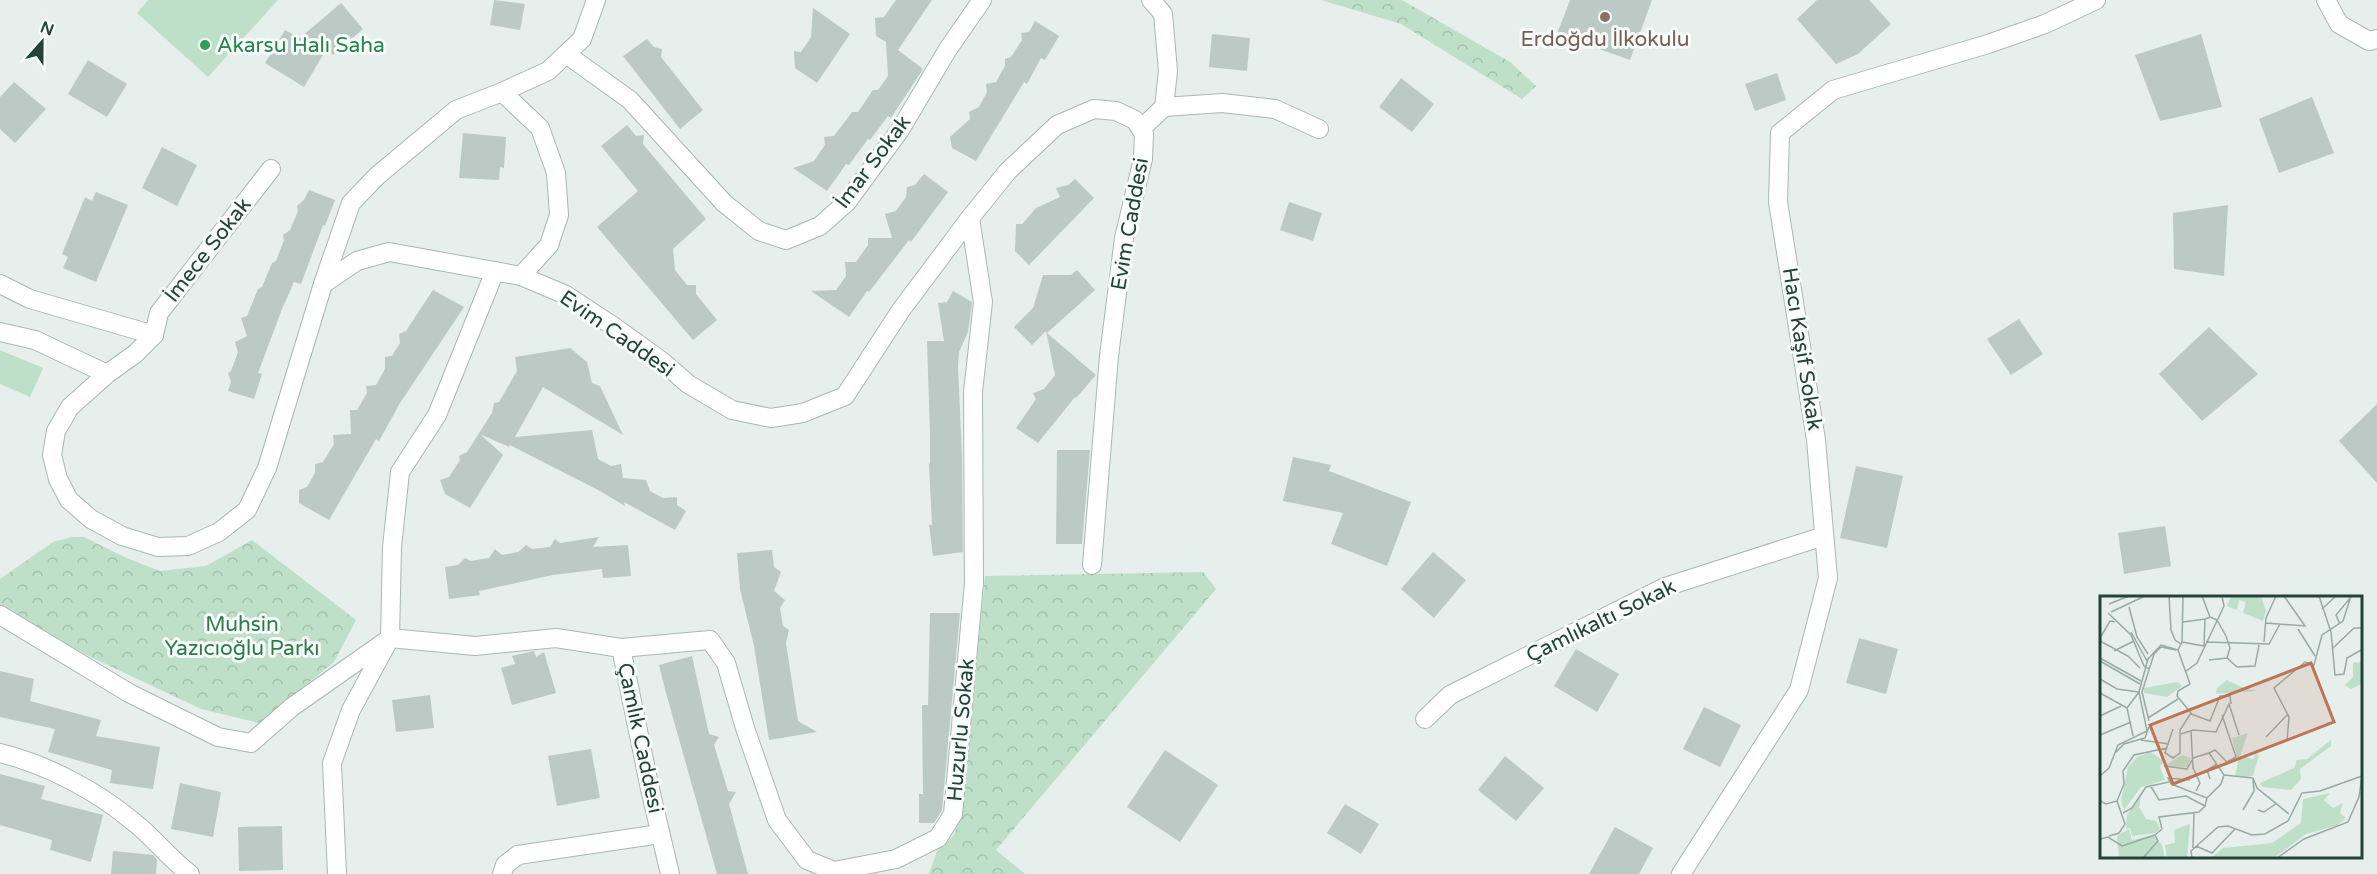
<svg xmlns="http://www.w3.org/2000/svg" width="2377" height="874" font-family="'Varela Round',sans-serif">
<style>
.grass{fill:#bfe0c8}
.forest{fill:url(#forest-crowns)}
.building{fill:#bbcac4}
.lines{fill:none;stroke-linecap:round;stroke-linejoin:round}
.street-casing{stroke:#a8b8b2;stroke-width:20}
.street{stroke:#fff;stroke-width:18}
.education-dot{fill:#8d6e63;stroke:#f7fbf9;stroke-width:2}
.leisure-dot{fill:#2e9e5b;stroke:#f7fbf9;stroke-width:2}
.labels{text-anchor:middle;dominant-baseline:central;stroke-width:6;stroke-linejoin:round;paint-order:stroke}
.education-label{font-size:21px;fill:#785e54;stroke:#f7fbf9}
.leisure-label{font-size:21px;fill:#27864d;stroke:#f7fbf9;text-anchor:start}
.street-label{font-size:21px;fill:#24423a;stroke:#f7fbf9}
.park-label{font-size:21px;fill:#2d7a4b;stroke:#f7fbf9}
.inset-road{fill:none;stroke:#98aaa4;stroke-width:1.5}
.view{fill:#c07456;fill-opacity:0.15;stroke:#c07456;stroke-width:3}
.inset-edge{fill:none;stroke:#24423a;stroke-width:3}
</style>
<defs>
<pattern id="forest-crowns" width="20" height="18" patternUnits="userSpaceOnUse" patternTransform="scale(1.5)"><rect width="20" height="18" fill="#bfe0c8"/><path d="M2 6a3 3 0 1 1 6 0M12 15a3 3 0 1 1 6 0" fill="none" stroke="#a4c1ad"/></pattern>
</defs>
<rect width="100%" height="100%" fill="#e6efeb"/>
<g class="grass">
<path d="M148 0H278L208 77 137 13Z"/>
<path d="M0 350 43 368 30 397 0 384Z"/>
</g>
<g class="forest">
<path d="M1321 0H1402L1510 62 1536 86 1522 99 1401 24Z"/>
<path d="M72 537H84L124 557 160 571 206 566 252 540 356 620 334 662 259 723 201 709 76 650 0 607V579L53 542Z"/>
<path d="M1203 572 1216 589 996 850 1025 874H929L937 851 953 836 962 815 985 576Z"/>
</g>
<g class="building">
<path d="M494 0 525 4 520 30 490 25Z"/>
<path d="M896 0H932L898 50 923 69 891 118 888 116 870 140 868 139 849 165 846 164 827 191 793 168 814 161 825 145 824 137 834 136 852 112H858L873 90H878L888 76 886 42 876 36 875 18 884 17Z"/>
<path d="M1570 0H1652L1630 60 1557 34Z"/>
<path d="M1817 0H1869L1891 24 1858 54 1836 64 1797 19Z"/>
<path d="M341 3 363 29 333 55 327 48 304 87 265 63 285 30 300 38Z"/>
<path d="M813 8 850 34 817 83 795 68 794 51 801 52 811 37Z"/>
<path d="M1035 21 1059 36 1045 60 1041 58 1027 84 1024 82 976 161 952 148 950 137 970 119 969 112 979 107 987 92 986 84 996 82 1005 66V59L1011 57 1022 40 1021 33 1029 32Z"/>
<path d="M1212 34 1250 38 1247 71 1209 67Z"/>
<path d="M2201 34 2222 107 2160 121 2135 55Z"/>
<path d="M647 39 654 47 662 49 661 57 703 110 680 129 623 56Z"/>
<path d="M88 60 127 84 107 117 68 94Z"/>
<path d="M1777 73 1786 100 1755 111 1745 84Z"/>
<path d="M1401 78 1434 104 1412 132 1379 107Z"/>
<path d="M14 82 46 109 15 143 0 129V97Z"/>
<path d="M2312 97 2334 153 2279 173 2259 119Z"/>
<path d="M627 125 636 136 644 135 643 144 706 219 673 249 675 270 687 285H696V294L717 320 693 340 597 227 638 191 601 146Z"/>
<path d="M463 133 506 137 504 168 500 167 499 180 459 178Z"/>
<path d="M162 147 197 165 177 206 142 188Z"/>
<path d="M924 174 948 192 911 242 909 240 869 292 867 291 849 317 811 291 836 290 846 276 845 262H856L868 245V238H892L885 214 896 211 906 197 907 187 915 185Z"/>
<path d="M1075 179 1094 198 1029 265 1015 251 1016 224H1022L1036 208 1060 197 1056 188 1068 185Z"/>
<path d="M309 190 335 200 325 226 323 225 301 284 294 282 282 309 258 373 262 374 254 399 228 391 231 382 228 373 231 371 238 352 235 342 247 336 241 318 247 316 258 289 262 287 272 263 276 261 284 240 283 235 290 230 298 211 297 206 304 200Z"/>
<path d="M96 192 128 205 96 282 63 268 68 257 62 254 85 197 92 201Z"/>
<path d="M1289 202 1322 213 1313 241 1280 230Z"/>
<path d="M2228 205 2224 276 2174 269 2173 213Z"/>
<path d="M1077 270 1095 290 1047 333 1096 375 1076 398 1075 397 1038 443 1016 428 1036 399 1033 393 1044 389 1055 375 1046 331 1032 345 1014 327 1033 308 1043 275H1071Z"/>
<path d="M433 290 464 307 400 403 379 441 376 439 329 520 299 503V490L307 487 315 473V464L323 462 334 444 333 435 351 434 350 410H357L367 393 366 386 376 385 385 369V357L392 356 400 343 399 334 406 331Z"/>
<path d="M953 291 972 302 968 332 959 352 958 367 962 456 963 552 933 556 929 525H932L929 464 930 463V435L927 341H944L938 303 947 302Z"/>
<path d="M2019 319 2043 354 2011 375 1987 339Z"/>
<path d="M2209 327 2258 374 2202 421 2159 374Z"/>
<path d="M570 348 587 362 592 383 600 386 623 435 543 387 515 437 592 430 598 459 611 466 621 464 623 478 646 480 650 491 663 498 677 497V505L686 511 675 530 624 502 625 506 600 491 510 445 509 447 480 434 503 455 470 508 445 494 440 480 449 477 460 460 459 456 467 452 492 413 494 403 499 402 517 371 515 357Z"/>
<path d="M2377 404V483L2339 441Z"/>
<path d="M1057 450H1090L1082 544H1056Z"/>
<path d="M1293 457 1331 465 1329 471 1411 502 1387 566 1331 544 1343 513 1283 501Z"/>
<path d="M1856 466 1903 476 1887 548 1840 538Z"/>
<path d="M2165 526 2171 566 2124 574 2118 533Z"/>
<path d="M599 537 593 547 628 545 631 576 603 578 602 569 553 575 479 591 480 595 449 599 445 567 458 565 465 558 471 561 489 558 495 549 502 555 518 552 526 545 532 549 550 547 555 539 560 543Z"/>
<path d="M772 550 774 567 781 572 774 591 785 600 780 608 783 626 789 630 786 643 798 721 817 732 769 740 754 646 740 589 737 553Z"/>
<path d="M1433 552 1466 580 1434 618 1401 589Z"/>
<path d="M930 613H960L942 810 934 823H919V794H923L922 705H928Z"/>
<path d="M1859 638 1898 649 1886 694 1846 683Z"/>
<path d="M1576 649 1619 674 1597 712 1554 686Z"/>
<path d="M534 651 536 657 544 652 556 693 512 705 501 668 515 664 512 656Z"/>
<path d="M692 656 709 734 719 737 714 745 728 791 736 792 729 804 748 874H717L666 693 659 665Z"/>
<path d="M0 671 34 679 30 701 101 720 96 736 160 747 153 789 110 783 112 770 48 752 55 729 0 717Z"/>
<path d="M430 695 434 728 396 732 392 700Z"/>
<path d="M1704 707 1741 725 1720 767 1683 749Z"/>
<path d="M591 749 600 798 557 806 548 756Z"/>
<path d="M1165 750 1218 785 1180 842 1127 807Z"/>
<path d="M1505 756 1544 788 1516 821 1478 790Z"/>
<path d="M0 774 45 786 41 799 103 815 91 862 50 850 52 840 0 825Z"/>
<path d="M180 783 221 792 213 837 171 829Z"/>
<path d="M1345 804 1379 824 1361 854 1327 833Z"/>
<path d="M282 826 283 870 239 871 238 827Z"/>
<path d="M1615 827 1653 848 1639 874H1589Z"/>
<path d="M113 851 153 855 157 860 156 874H111Z"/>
</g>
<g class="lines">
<defs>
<g id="street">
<path d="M2326 0 2339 24 2369 41 2377 39"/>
<path d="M566 54 630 100 724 203 759 231 786 240 820 226 847 202 900 130 948 49 982 0"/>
<path d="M502 92 540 128 556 173 559 215 549 245 521 276"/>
<path d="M1164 107 1222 103 1275 109 1319 129"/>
<path d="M1141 129 1164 107 1168 71 1163 14 1151 0"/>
<path d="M0 284 30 299 154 335"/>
<path d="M323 284 357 261 389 252 521 276 566 295 616 328 663 362 688 384 732 410 771 418 803 413 845 396 901 310 970 218 1008 171 1057 125 1094 109 1116 111 1135 120 1144 134 1143 159 1124 238 1109 356 1092 565"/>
<path d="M0 332 35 340 107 374"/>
<path d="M154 335 135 354 107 374 70 407 56 431 52 455 58 479 69 500 91 519 122 536 158 547 188 546 219 532 247 510 267 468 323 284 351 203 377 176 456 110 502 92 548 71 582 39 596 0"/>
<path d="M154 335 159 313 271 169"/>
<path d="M0 615 129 693 218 737 251 743 292 707 386 641"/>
<path d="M390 638 475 646 556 638 621 648 650 789 670 874"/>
<path d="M621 648 710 640 726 663 745 728 777 820 807 860 834 871 896 859 938 838 953 814 974 583 973 392 983 302 970 218"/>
<path d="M1425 719 1450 695 1665 587 1824 536"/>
<path d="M0 753C48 765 97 791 135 823 155 839 170 859 190 874"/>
<path d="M337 874 332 763 351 710 390 638 392 547 400 472 437 415 495 271"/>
<path d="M502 874 505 865 518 855 660 834"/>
<path d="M1681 874 1799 690 1828 578 1816 440 1778 202 1780 133 1833 90 1988 44 2045 24 2096 0"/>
</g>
</defs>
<use href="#street" class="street-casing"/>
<use href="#street" class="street"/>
</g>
<circle class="education-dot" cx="1605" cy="17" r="6"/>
<circle class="leisure-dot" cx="205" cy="45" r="6"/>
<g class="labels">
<g class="education-label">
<text x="1605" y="39">Erdoğdu İlkokulu</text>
</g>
<g class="leisure-label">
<text x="217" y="45">Akarsu Halı Saha</text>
</g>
<g class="street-label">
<text transform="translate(873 162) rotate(-53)">İmar Sokak</text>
<text transform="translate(1130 224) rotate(-80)">Evim Caddesi</text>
<text transform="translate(208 250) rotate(-52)">İmece Sokak</text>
<text transform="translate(617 334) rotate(35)">Evim Caddesi</text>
<text transform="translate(1802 349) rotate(81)">Hacı Kaşif Sokak</text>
<text transform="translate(1601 621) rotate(-26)">Çamlıkaltı Sokak</text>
<text transform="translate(961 730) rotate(-85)">Huzurlu Sokak</text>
<text transform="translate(640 738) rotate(78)">Çamlık Caddesi</text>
</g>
<g class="park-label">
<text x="242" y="624">Muhsin<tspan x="242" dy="24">Yazıcıoğlu Parkı</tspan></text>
</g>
</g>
<g transform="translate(2100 596)">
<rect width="262" height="262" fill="#e6efeb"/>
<path d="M261 66 262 88 251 93 245 89 253 81V67ZM127 84 144 92 157 95 116 98 117 92ZM77 86 82 90 67 101 44 97V92ZM148 137 140 160 153 163 155 158 159 159 153 180 139 181 135 180 138 166 132 142ZM231 144V150L200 173 201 183 191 194 162 191 160 187 194 172 197 164 207 163ZM51 156 64 165 60 171 65 184 41 191 24 214 21 204 28 171 37 161ZM82 159 91 162 87 171 64 170ZM230 197 224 204 233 212 243 207 240 217 246 222 238 229 206 238 174 262H111L123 252 172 247 201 227 203 203ZM41 200 39 211 46 223 56 225 60 232 56 237 32 240 30 232 26 233 27 219ZM29 233 32 244 53 239 62 249 65 262H19L17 240Z" fill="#bfe0c8"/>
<path d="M131 0H161L166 15 163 25 143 17 146 6 139 4 137 14 127 10ZM90 228 87 262H67L65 249 75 247 74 234Z" fill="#bfe0c8"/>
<path class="inset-road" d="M69 0 71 34 75 44 81 48M102 0 110 21 105 23M219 0 231 36 235 79 244 78 247 62 263 53M9 8 29 0M29 11 37 41 48 58M222 13 236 0M11 16 45 0M8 17 31 39 44 70 49 73M110 21 117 24 126 40 130 52 127 62M83 26 105 23M166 27 205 30 184 0M240 28 236 19 251 1M198 33 215 60M31 36 47 65M0 42 10 25 15 26M0 45 28 60 40 72M82 46 104 50 105 23M106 46 169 48 180 28M164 46 166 22 176 0M232 53 254 32H263M78 54 82 46 83 0M14 55 34 45M0 62 41 85M127 62 137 71 155 70 159 49M109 64 127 62M0 65 40 88M85 76 97 67 124 10 122 0M0 83 17 93 39 96 27 112 0 97M27 112 33 140M91 118 110 125 120 100H130L131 108M0 120 21 110M48 122 78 103M49 125 42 96 54 58 61 51 76 54M73 133 65 157 73 162 80 157V134L91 117 77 100 78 95 90 88 78 54M91 135 93 172 100 187 96 195M81 138 93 134 116 136 129 108 139 139M0 139 31 126M166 141 188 118M41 144 69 148M187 145 189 121 174 92 205 66 214 69 222 39 243 25 251 0M15 157 24 148 45 142 49 131M109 157 115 154 127 166 136 161 122 119M93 162 109 157 124 179 153 182M64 170 87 173 92 164M0 180 9 172 18 149 47 135 39 96 48 63 61 49 78 54M153 182 157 192 189 218M110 183 107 174 117 168M50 189 59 204 86 200 105 210M107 202 121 188 124 179M0 205 6 208 17 205M17 205 24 188 23 175 34 159 67 152M143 214 154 195 153 183M158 214 164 216 177 207M23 217 32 212 46 191 69 186M55 239 62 233 59 221 99 216 105 210 107 202 71 188 68 182 90 184M9 240 19 237 25 228 17 205M0 243 8 241 22 250 55 239 58 245 43 262M96 250 112 257 135 233M93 252 94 216M92 262 91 255 118 231 128 230 152 239 165 238 188 225 202 197 220 195 262 180M177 262 204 243 248 226 259 201 262 180"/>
<path class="view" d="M211 67 234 126 73 188 50 129Z"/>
<rect width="262" height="262" class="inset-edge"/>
</g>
<g transform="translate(42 42) rotate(21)" stroke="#f7fbf9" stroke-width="4.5" paint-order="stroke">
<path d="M0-4.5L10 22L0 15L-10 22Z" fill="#24423a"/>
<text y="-9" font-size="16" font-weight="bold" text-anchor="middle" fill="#24423a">N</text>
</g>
</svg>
